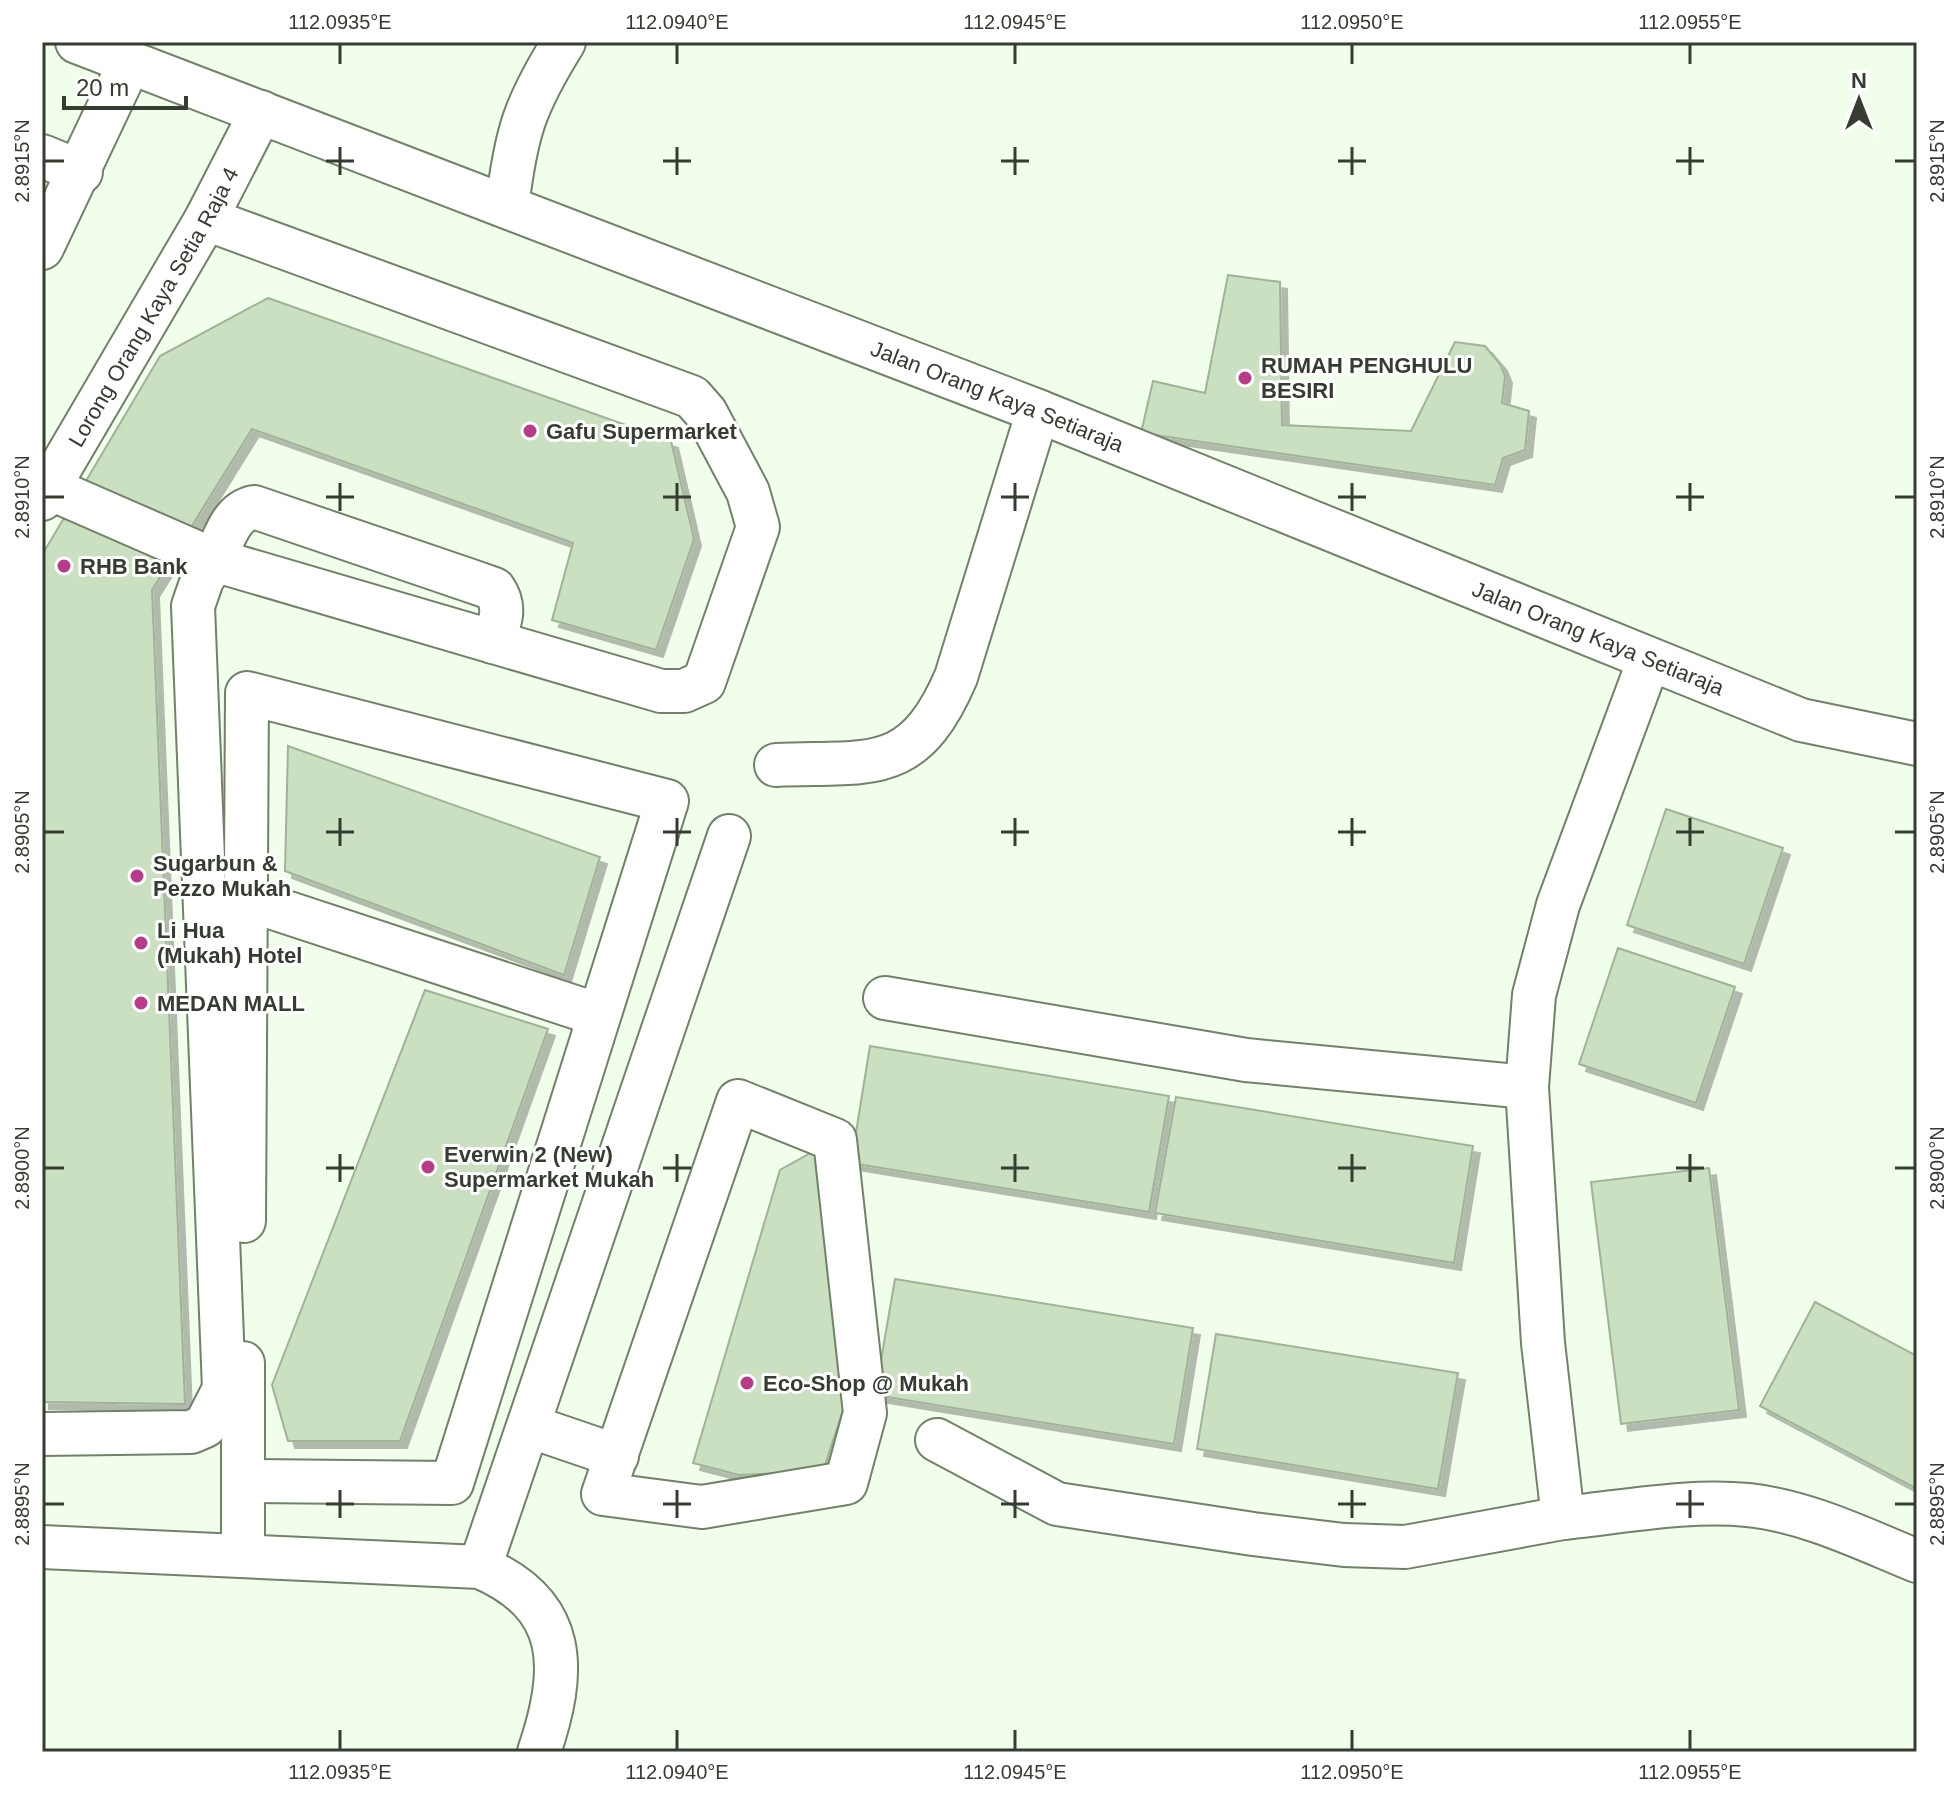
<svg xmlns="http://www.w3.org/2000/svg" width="1959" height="1794" font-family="Arial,sans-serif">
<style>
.building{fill:#cbe0c1;stroke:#9fb396;stroke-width:2;filter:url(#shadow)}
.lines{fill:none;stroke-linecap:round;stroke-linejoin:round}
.minor-casing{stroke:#708267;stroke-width:46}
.minor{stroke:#fff;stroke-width:42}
.ticks{fill:none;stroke:#353d31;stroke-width:3}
.poi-dot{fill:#b83a89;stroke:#fff;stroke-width:3}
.labels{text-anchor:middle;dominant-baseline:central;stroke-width:6;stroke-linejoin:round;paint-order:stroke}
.street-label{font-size:22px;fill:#353d31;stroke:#fff}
.poi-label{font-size:22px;font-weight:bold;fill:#353d31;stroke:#fff;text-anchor:start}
.neatline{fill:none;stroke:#353d31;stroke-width:3}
.ticks-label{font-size:20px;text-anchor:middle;fill:#353d31}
</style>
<defs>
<filter id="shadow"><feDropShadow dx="7" dy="7" stdDeviation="0" flood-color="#0004"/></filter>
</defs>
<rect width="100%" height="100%" fill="#f1feeb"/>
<g class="building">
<path d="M1228 275 1280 282 1282 425 1411 431 1455 342 1485 346 1500 364 1505 376 1502 403 1529 411 1525 450 1503 458 1495 485 1141 433 1153 381 1205 393Z"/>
<path d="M268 298 671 441 694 539 656 650 552 620 573 543 252 429 152 590 185 1404 42 1402V555L160 356Z"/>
<path d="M288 746 600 857 564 975 285 871Z"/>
<path d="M1666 809 1783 848 1744 964 1627 925Z"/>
<path d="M1618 948 1735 987 1696 1103 1579 1064Z"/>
<path d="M425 990 548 1029 400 1441H288L272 1385Z"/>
<path d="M870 1046 1169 1096 1149 1212 851 1163Z"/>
<path d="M1176 1097 1473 1146 1454 1263 1155 1213Z"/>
<path d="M814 1151 849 1392 823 1471 739 1475 693 1463 780 1170Z"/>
<path d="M1709 1168 1739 1410 1621 1424 1591 1182Z"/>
<path d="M895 1279 1193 1328 1174 1444 875 1395Z"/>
<path d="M1815 1302 1917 1356V1489L1760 1406Z"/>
<path d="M1216 1334 1458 1373 1438 1489 1197 1449Z"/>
</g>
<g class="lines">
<defs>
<g id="minor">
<path id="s1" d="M77 42 1038 411 1801 720 1917 744"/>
<path d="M42 156 81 172"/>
<path d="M507 207C516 133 524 106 564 42"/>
<path d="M42 248 130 62"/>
<path d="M42 485 214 560C224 540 230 512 254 507L474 582 494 589C507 607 500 623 493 642"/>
<path id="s2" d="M42 499 206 219 261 112"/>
<path d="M1649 660 1558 905 1534 995 1527 1087 1543 1343 1563 1518C1623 1512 1688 1499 1748 1505 1806 1511 1863 1539 1917 1561"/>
<path d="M776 765C871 761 913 777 956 677L1038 411"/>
<path d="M246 899 599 1015"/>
<path d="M885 998 1246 1060 1527 1087"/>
<path d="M738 1101 835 1140 865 1413 846 1483 702 1507 603 1494Z"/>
<path d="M529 1426 617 1456"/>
<path d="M42 1434 191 1432 205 1426 224 1389 193 606 202 580 214 560 661 691H684L704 682 758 527 748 492 706 413 692 397 206 219"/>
<path d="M937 1440 1057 1504 1253 1534 1344 1545 1405 1547 1563 1518"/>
<path d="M243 1481 452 1483 667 801 247 693 244 1221"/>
<path d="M42 1547 480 1567C569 1605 567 1670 539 1752"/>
<path d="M243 1555V1363"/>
<path d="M480 1567 729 836"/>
</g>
</defs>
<use href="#minor" class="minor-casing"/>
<use href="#minor" class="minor"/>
</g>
<path class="ticks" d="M340 44V64M677 44V64M1015 44V64M1352 44V64M1690 44V64M340 147V175M677 147V175M1015 147V175M1352 147V175M1690 147V175M44 161H64M326 161H354M663 161H691M1001 161H1029M1338 161H1366M1676 161H1704M1895 161H1915M340 483V511M677 483V511M1015 483V511M1352 483V511M1690 483V511M44 497H64M326 497H354M663 497H691M1001 497H1029M1338 497H1366M1676 497H1704M1895 497H1915M340 818V846M677 818V846M1015 818V846M1352 818V846M1690 818V846M44 832H64M326 832H354M663 832H691M1001 832H1029M1338 832H1366M1676 832H1704M1895 832H1915M340 1154V1182M677 1154V1182M1015 1154V1182M1352 1154V1182M1690 1154V1182M44 1168H64M326 1168H354M663 1168H691M1001 1168H1029M1338 1168H1366M1676 1168H1704M1895 1168H1915M340 1490V1518M677 1490V1518M1015 1490V1518M1352 1490V1518M1690 1490V1518M44 1504H64M326 1504H354M663 1504H691M1001 1504H1029M1338 1504H1366M1676 1504H1704M1895 1504H1915M340 1730V1750M677 1730V1750M1015 1730V1750M1352 1730V1750M1690 1730V1750"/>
<g class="poi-dot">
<circle cx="1245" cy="378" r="8"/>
<circle cx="530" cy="431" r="8"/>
<circle cx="64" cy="566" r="8"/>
<circle cx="137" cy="876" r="8"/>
<circle cx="141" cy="943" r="8"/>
<circle cx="141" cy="1003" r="8"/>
<circle cx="428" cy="1167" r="8"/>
<circle cx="747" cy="1383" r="8"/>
</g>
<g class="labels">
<g class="street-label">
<text stroke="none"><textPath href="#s2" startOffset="222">Lorong Orang Kaya Setia Raja 4</textPath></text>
<text stroke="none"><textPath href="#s1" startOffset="986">Jalan Orang Kaya Setiaraja</textPath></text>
<text stroke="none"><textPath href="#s1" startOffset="1634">Jalan Orang Kaya Setiaraja</textPath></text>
</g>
<g class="poi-label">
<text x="1261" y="365">RUMAH PENGHULU<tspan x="1261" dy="25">BESIRI</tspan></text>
<text x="546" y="431">Gafu Supermarket</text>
<text x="80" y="566">RHB Bank</text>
<text x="153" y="863">Sugarbun &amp;<tspan x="153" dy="25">Pezzo Mukah</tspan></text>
<text x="157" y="930">Li Hua<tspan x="157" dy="25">(Mukah) Hotel</tspan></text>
<text x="157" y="1003">MEDAN MALL</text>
<text x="444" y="1154">Everwin 2 (New)<tspan x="444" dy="25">Supermarket Mukah</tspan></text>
<text x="763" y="1383">Eco-Shop @ Mukah</text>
</g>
</g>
<rect width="1959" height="1794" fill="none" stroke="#ffffff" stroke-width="88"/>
<g transform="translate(1859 100)" stroke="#ffffff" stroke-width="6" paint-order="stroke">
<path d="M0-6L14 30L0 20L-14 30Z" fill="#353d31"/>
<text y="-12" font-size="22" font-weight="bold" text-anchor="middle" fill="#353d31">N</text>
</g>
<path d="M64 96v12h122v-12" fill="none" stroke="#353d31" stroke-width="4"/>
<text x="76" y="96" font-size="24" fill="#353d31" stroke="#ffffff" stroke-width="6" paint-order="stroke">20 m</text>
<rect x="44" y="44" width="1871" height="1706" class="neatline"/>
<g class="ticks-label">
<text x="340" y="29">112.0935°E</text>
<text x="677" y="29">112.0940°E</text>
<text x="1015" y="29">112.0945°E</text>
<text x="1352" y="29">112.0950°E</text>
<text x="1690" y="29">112.0955°E</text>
<text transform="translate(22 161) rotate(-90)" y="7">2.8915°N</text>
<text transform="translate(1937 161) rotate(-90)" y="7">2.8915°N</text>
<text transform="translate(22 497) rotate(-90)" y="7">2.8910°N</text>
<text transform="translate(1937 497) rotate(-90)" y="7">2.8910°N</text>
<text transform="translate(22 832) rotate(-90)" y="7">2.8905°N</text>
<text transform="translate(1937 832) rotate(-90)" y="7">2.8905°N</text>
<text transform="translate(22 1168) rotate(-90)" y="7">2.8900°N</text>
<text transform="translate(1937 1168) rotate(-90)" y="7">2.8900°N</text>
<text transform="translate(22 1504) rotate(-90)" y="7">2.8895°N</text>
<text transform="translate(1937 1504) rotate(-90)" y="7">2.8895°N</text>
<text x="340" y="1779">112.0935°E</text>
<text x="677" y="1779">112.0940°E</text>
<text x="1015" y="1779">112.0945°E</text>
<text x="1352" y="1779">112.0950°E</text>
<text x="1690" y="1779">112.0955°E</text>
</g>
</svg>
